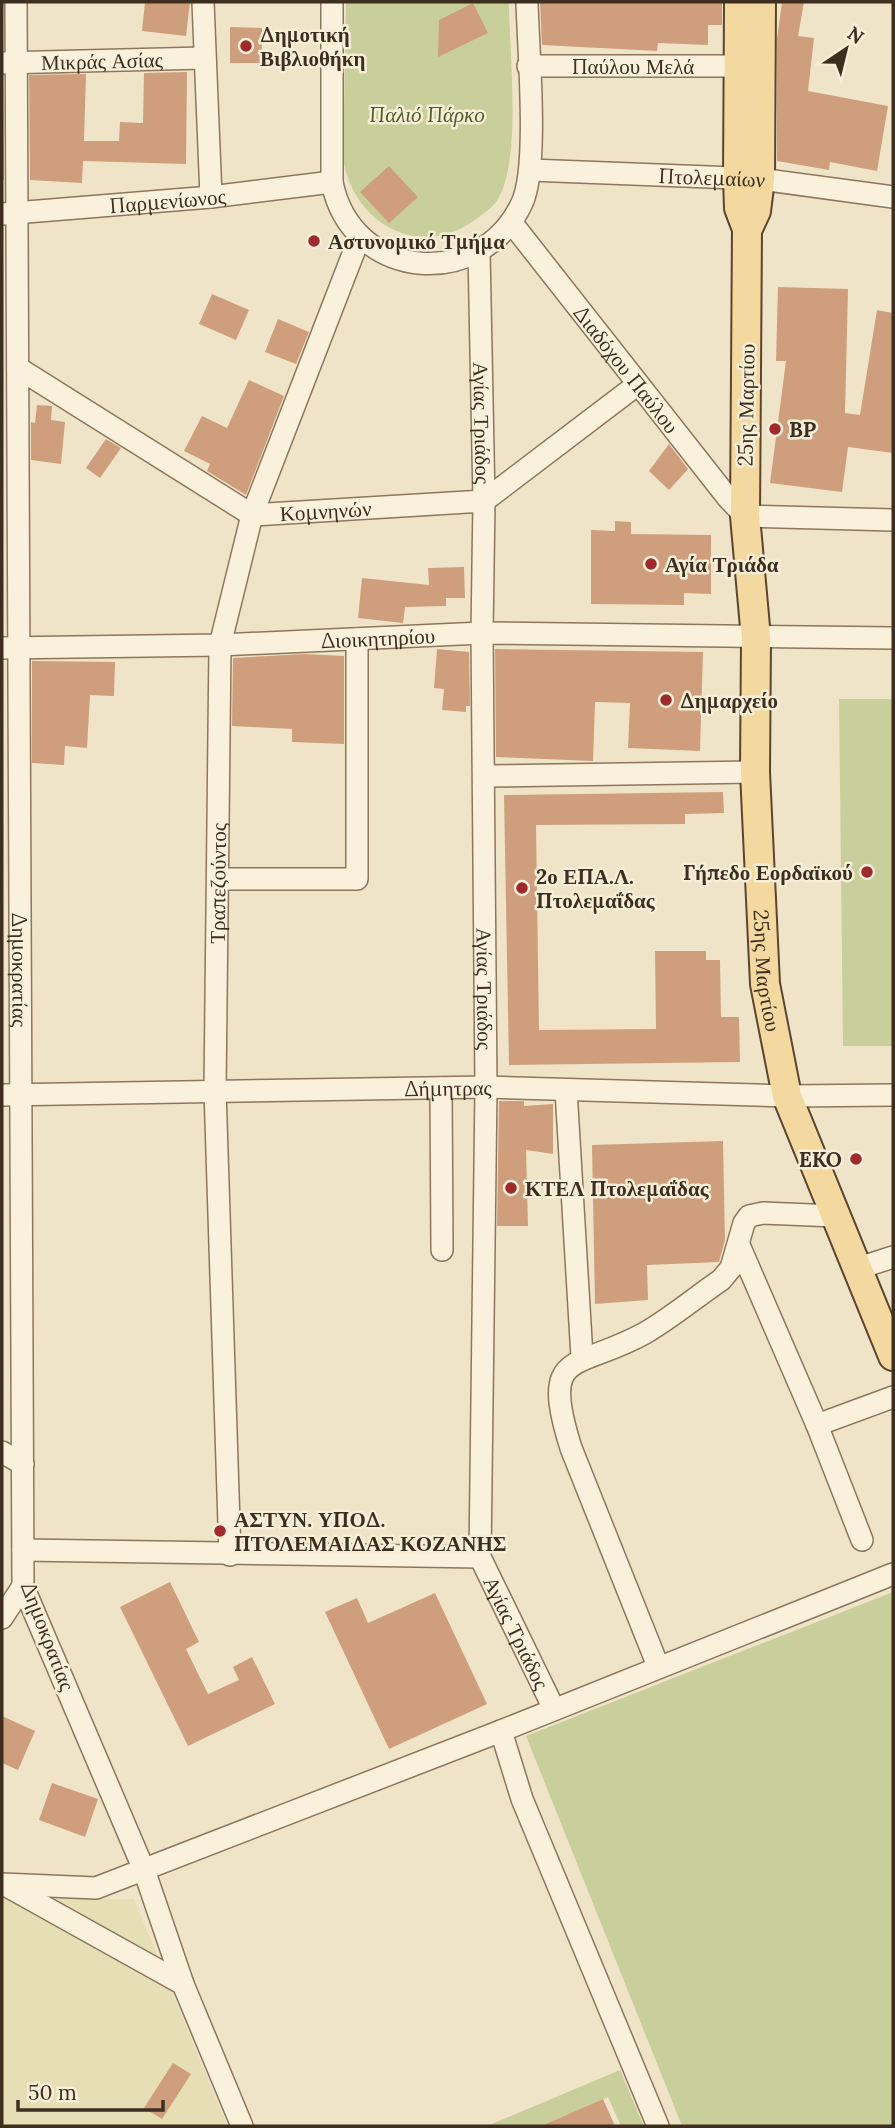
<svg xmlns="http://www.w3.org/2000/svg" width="895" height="2128" font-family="Lora,serif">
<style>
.farmland{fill:#e6deb5}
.green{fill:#c9cf9b}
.building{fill:#cf9f7d}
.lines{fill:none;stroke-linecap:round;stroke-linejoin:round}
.minor-casing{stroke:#8d765c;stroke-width:24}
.major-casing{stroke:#5b4430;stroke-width:32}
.minor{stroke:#faf1dc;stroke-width:21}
.major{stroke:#f3d9a0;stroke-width:28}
.poi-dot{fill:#9e2a2b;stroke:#f7eed8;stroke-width:2.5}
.labels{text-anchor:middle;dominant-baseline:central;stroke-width:5;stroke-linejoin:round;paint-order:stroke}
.poi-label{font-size:21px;font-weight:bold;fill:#3d2e20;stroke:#f7eed8;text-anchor:start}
.street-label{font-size:21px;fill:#3d2e20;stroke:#f7eed8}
.park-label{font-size:21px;font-style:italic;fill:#4d5a26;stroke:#f7eed8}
</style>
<rect width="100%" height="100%" fill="#f0e4c8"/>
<path class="farmland" d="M2 1899H134L227 2126H2Z"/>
<g class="green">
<path d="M346 2H509C509 49 523 165 496 202 491 209 479 217 472 222 416 260 351 221 343 157Z"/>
<path d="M839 699H893V1046H843Z"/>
<path d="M893 1592V2126H682L526 1736Z"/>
<path d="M620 2070 644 2126H621L608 2097 541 2126H487Z"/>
</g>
<g class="building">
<path d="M145 2H190L186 36 142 31Z"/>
<path d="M540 2H722V25H708V45L658 43 657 51 542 45Z"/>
<path d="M782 2H804L798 36 814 38 808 91 888 106 877 171 830 162 829 170 777 161V39Z"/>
<path d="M473 3 488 33 438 57 439 20Z"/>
<path d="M230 27 262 28V63H230Z"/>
<path d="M187 72 186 164 83 161 82 183 30 180 29 75 86 74 84 141H119L120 122 143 123 144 73Z"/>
<path d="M2 76H3L4 180H2Z"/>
<path d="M389 166 418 197 389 223 360 192Z"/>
<path d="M778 287 848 289 845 413 860 415 877 310 893 313V453L848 447 842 492 770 483 786 361H776Z"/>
<path d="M212 294 249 310 236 340 199 324Z"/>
<path d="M278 319 309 332 296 364 265 352Z"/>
<path d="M249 380 284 396 246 495 207 471 210 464 184 451 202 416 227 428Z"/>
<path d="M37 405 52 406 51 420 65 422 61 464 31 460V422L35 423Z"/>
<path d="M106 439 121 448 100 478 86 468Z"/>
<path d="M669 444 688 469 669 490 649 471Z"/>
<path d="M615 521 631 522V534L711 535V594L684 593V605L591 604V530L615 531Z"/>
<path d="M464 567 465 598H446V606L405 607 403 623 358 618 362 578 429 585 428 568Z"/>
<path d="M437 649 469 652 470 706H466V712L442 710 444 689 434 688Z"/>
<path d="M495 649 703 652 700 751 628 748 630 703 595 702 593 761 496 757Z"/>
<path d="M305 654 344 656V744L292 742V729L232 726 233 658Z"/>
<path d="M32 661 115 662 114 696 90 695 87 748 65 746 64 765 32 763Z"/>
<path d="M723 792 724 813 685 814V824L536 825 539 1030 656 1029 655 951H706V960H720L721 1017H739L740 1062 509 1065 504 795Z"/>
<path d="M499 1101H524V1106L553 1104V1154L526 1150 528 1226H497Z"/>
<path d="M723 1141 725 1240 719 1262 647 1265 648 1300 595 1304 592 1145Z"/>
<path d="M170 1582 199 1642 186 1649 208 1694 239 1680 233 1667 252 1657 275 1704 188 1746 120 1607Z"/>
<path d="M435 1593 487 1704 389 1749 325 1612 357 1598 368 1623Z"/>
<path d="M2 1716 35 1731 18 1770 2 1763Z"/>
<path d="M52 1783 98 1799 85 1837 39 1820Z"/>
<path d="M173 2063 191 2074 162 2119 144 2108Z"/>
<path d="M603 2099 615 2126H541Z"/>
</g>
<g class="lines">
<defs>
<g id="minor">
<path id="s1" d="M16 2 23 1586 144 1870 183 1984 242 2126"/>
<path d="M203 2 211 197"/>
<path d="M332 2V182C351 280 480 293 522 203 539 167 528 47 527 2"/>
<path id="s2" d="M2 63 203 58"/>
<path id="s3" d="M528 66H739"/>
<path id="s4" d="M530 170 760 179 893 197"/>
<path id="s5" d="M2 214 211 197 332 182"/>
<path id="s6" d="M511 222 728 498 745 516 893 520"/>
<path id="s7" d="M479 251 484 501 482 633 486 1087 480 1557 554 1709"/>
<path id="s8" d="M18 368 252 515 484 501 638 384"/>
<path id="s9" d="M2 648 220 645 482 633 893 638"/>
<path d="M485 776 755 772"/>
<path d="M218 879H357V639"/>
<path d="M441 1088 442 1250"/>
<path d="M566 1090 582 1357"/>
<path id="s10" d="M2 1095 486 1087 787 1096 893 1095"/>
<path d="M739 1245 817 1425 862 1540"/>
<path d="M856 1269 893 1257"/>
<path d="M817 1425 893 1397"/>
<path d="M2 1452 23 1464"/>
<path d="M23 1550 480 1557"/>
<path id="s11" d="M230 1555 215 1090 220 645 252 515 360 236"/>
<path d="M2 1618 23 1586"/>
<path d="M658 1666 571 1448C539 1347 577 1371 645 1333 671 1318 696 1297 721 1280L731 1268 744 1223 749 1216 763 1213 835 1216"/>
<path d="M501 1731 522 1799 658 2126"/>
<path d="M2 1884 96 1888 501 1731 893 1574"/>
<path d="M7 1886 183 1984"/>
</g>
<g id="major">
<path id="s12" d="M739 2 738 178 739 208 747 229 745 516 756 638 755 772 765 984 787 1096 893 1356"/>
<path d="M749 226 756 211 760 179 761 2"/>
</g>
</defs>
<use href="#minor" class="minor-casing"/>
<use href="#major" class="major-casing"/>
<use href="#minor" class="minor"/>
<use href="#major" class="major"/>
</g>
<g class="poi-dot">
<circle cx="246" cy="46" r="7"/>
<circle cx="314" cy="241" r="7"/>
<circle cx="775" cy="429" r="7"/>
<circle cx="651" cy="564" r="7"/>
<circle cx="666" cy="700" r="7"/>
<circle cx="867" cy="872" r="7"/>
<circle cx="522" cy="888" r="7"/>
<circle cx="856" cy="1159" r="7"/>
<circle cx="511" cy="1188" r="7"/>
<circle cx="220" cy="1531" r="7"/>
</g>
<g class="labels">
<g class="poi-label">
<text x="260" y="34">Δημοτική<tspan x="260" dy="24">Βιβλιοθήκη</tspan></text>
<text x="328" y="241">Αστυνομικό Τμήμα</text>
<text x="789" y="429">BP</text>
<text x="665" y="564">Αγία Τριάδα</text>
<text x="680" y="700">Δημαρχείο</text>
<text x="853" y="872" text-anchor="end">Γήπεδο Εορδαϊκού</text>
<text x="536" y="876">2ο ΕΠΑ.Λ.<tspan x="536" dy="24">Πτολεμαΐδας</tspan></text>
<text x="842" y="1159" text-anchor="end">EKO</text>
<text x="525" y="1188">ΚΤΕΛ Πτολεμαΐδας</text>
<text x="234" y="1519">ΑΣΤΥΝ. ΥΠΟΔ.<tspan x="234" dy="24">ΠΤΟΛΕΜΑΙΔΑΣ ΚΟΖΑΝΗΣ</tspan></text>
</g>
<g class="street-label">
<text stroke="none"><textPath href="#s2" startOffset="100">Μικράς Ασίας</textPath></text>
<text stroke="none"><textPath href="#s3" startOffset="105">Παύλου Μελά</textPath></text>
<text stroke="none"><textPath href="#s4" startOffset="182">Πτολεμαίων</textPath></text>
<text stroke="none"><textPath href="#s5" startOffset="166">Παρμενίωνος</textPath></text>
<text stroke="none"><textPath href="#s6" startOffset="187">Διαδόχου Παύλου</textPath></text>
<text transform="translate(746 405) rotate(-89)">25ης Μαρτίου</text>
<text stroke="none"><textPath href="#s7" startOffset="172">Αγίας Τριάδος</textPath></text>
<text stroke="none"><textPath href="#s8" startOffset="350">Κομνηνών</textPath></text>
<text stroke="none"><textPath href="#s9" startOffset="376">Διοικητηρίου</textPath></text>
<text stroke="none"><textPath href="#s11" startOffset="672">Τραπεζούντος</textPath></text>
<text stroke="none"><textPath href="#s1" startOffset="968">Δημοκρατίας</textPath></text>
<text stroke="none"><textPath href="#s12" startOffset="971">25ης Μαρτίου</textPath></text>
<text stroke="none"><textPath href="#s7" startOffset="738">Αγίας Τριάδος</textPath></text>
<text stroke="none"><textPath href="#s10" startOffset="446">Δήμητρας</textPath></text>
<text stroke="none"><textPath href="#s7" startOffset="1390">Αγίας Τριάδος</textPath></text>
<text transform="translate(48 1636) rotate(69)">Δημοκρατίας</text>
</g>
<g class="park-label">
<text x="427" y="114">Παλιό Πάρκο</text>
</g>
</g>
<rect width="895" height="2128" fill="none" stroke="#3d2e20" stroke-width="7"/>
<g transform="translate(846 49) rotate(35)" stroke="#f7eed8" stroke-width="5" paint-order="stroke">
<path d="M0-5L12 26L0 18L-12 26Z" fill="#3d2e20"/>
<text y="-10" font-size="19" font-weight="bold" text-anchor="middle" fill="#3d2e20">N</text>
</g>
<path d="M18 2100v10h145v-10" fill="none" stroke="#3d2e20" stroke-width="3.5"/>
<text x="28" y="2100" font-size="21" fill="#3d2e20" stroke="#f7eed8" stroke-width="5" paint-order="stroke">50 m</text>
</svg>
